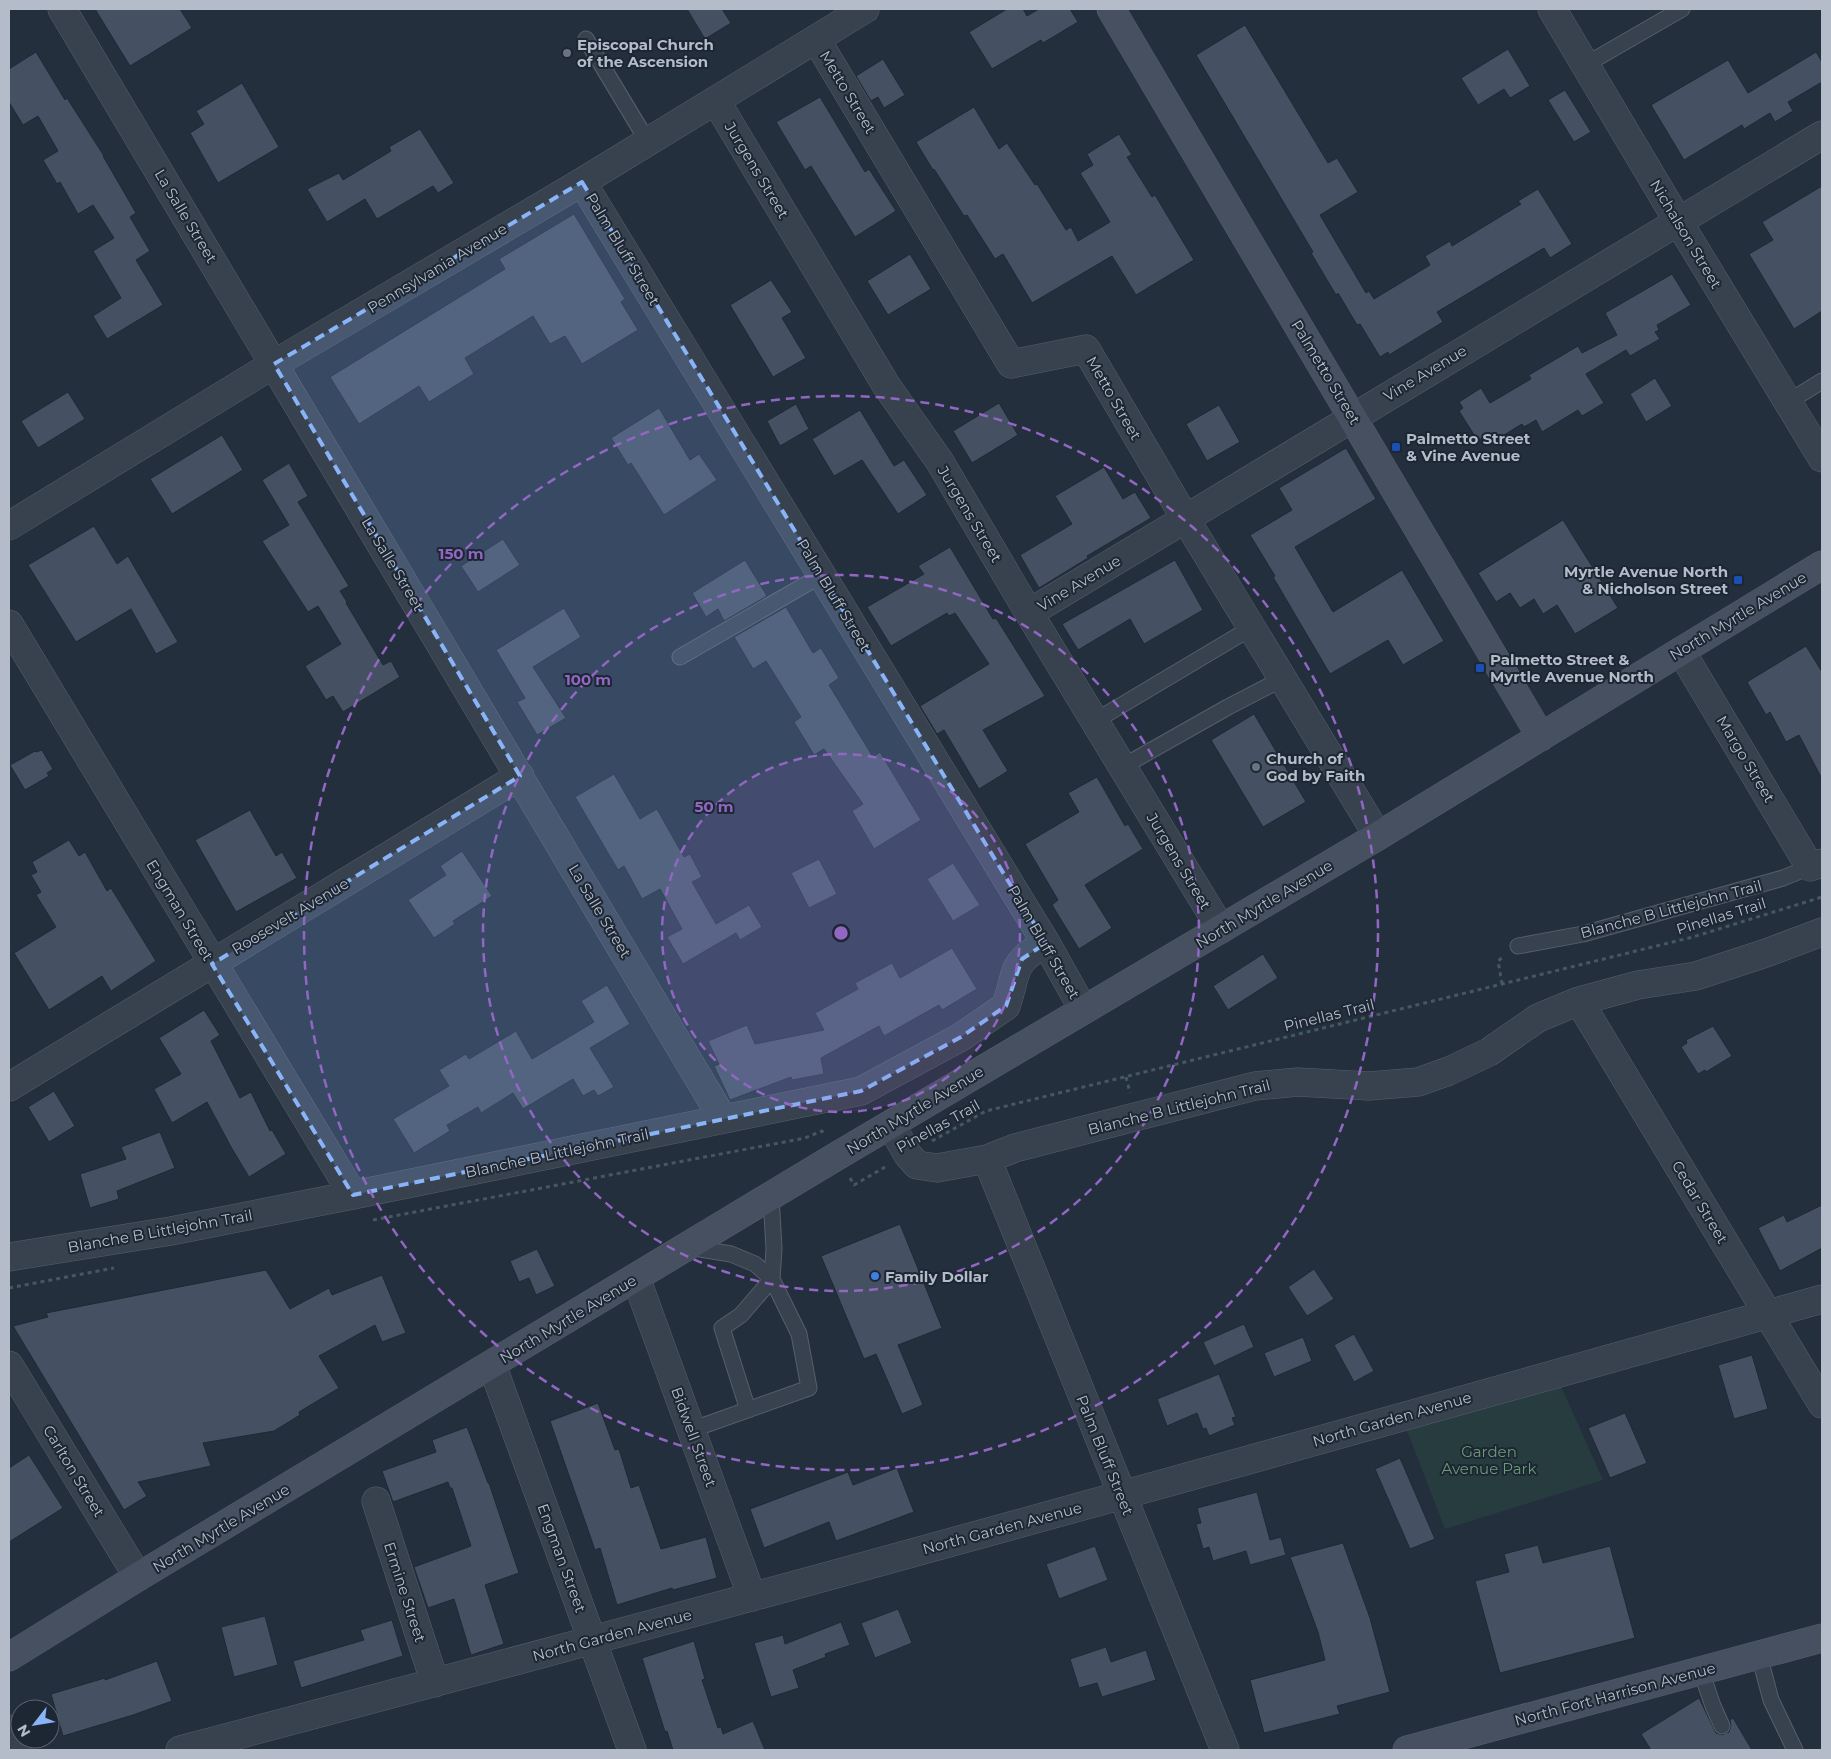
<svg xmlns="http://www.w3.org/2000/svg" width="1831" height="1759" font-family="Montserrat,sans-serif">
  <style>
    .green { fill: #263c3f }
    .building { fill: #455162; stroke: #1f2835 }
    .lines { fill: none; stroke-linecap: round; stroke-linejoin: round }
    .lane-casing { stroke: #565f6c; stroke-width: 17 }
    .street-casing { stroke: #565f6c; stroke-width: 29 }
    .secondary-casing { stroke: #565f6c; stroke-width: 29 }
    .path { stroke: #44595c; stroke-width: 3; stroke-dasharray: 4 4; stroke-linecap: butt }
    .lane { stroke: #38414e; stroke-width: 15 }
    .street { stroke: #38414e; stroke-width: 28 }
    .secondary { stroke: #465061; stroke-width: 28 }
    .marked { fill: #8ab4f8; fill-opacity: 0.2; stroke: #8ab4f8; stroke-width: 4; stroke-dasharray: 10 6; stroke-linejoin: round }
    .ring { fill: none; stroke: #9266c3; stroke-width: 2.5; stroke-dasharray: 9 6 }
    .worship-dot { fill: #6b7280; stroke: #1d2633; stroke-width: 2 }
    .transit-dot { fill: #1a4fb4; stroke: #1d2633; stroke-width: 2 }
    .shop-dot { fill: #3f7fe0; stroke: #1d2633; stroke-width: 2 }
    .labels { text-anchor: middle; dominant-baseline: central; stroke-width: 4; stroke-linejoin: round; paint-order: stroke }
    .poi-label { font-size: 15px; font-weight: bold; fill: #b4bcc9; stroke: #1d2633; text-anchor: start }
    .street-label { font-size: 15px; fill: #b4bcc9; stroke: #1d2633 }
    .park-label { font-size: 15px; fill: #6b9a76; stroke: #1d2633 }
    .centre { fill: #9266c3; stroke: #1d2633; stroke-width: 2.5 }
    .ring-label { font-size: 15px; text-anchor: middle; font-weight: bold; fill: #9266c3; stroke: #1d2633; stroke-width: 4; stroke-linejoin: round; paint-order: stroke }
  </style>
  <rect width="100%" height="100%" fill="#242f3e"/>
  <!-- green -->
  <path class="green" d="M 1560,1384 L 1603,1480 L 1445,1529 L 1406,1428 Z"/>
  <!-- building -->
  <path class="building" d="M 95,9 L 180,9 L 192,28 L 130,66 Z
    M 687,9 L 722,9 L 731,23 L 705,39 Z
    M 1007,9 L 1023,9 L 1027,16 L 1039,9 L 1070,9 L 1078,22 L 1043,43 L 1041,40 L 992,69 L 969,32 Z
    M 1245,25 L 1328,163 L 1337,158 L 1358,192 L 1320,215 L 1366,293 L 1369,291 L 1374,299 L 1430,265 L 1425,256 L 1450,241 L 1452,246 L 1521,204 L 1518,201 L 1538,189 L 1572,244 L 1550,258 L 1544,248 L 1437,312 L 1443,322 L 1389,355 L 1388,352 L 1380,357 L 1360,324 L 1357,325 L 1338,293 L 1336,295 L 1311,253 L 1313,252 L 1196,55 Z
    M 1508,49 L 1530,86 L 1510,98 L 1504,89 L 1478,105 L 1461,78 Z
    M 36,52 L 65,100 L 67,98 L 104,156 L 103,156 L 136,213 L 130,217 L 150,251 L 136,260 L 163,305 L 107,339 L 93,316 L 121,298 L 93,251 L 114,238 L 93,205 L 78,214 L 60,182 L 57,184 L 43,160 L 58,151 L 38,116 L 23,125 L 9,102 L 9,69 Z
    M 1816,52 L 1822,62 L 1822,82 L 1788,102 L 1793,111 L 1775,122 L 1770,113 L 1744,129 L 1742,125 L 1684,160 L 1651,105 L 1728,60 L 1748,93 Z
    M 883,59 L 905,95 L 884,108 L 878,97 L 871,101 L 856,76 Z
    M 242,83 L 279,147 L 218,183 L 190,133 L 204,124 L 196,111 Z
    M 1565,90 L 1591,132 L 1574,142 L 1548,100 Z
    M 820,97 L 865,172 L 869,169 L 896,211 L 855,237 L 811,166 L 805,170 L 776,122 Z
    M 974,107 L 999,149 L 1007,143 L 1035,185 L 1037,184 L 1066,230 L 1071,227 L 1078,241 L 1110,222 L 1080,173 L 1093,165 L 1087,154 L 1119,134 L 1132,155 L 1127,157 L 1152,197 L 1155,195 L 1194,260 L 1136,295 L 1112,256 L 1032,303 L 1003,254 L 995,259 L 967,215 L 964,216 L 934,169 L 933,170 L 916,142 Z
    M 420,129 L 454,183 L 438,193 L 433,186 L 377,219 L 365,199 L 327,222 L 307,189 L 339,173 L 343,180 L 391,151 L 389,147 Z
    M 1822,186 L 1822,311 L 1794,329 L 1749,254 L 1773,240 L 1762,222 Z
    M 574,214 L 625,299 L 621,302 L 638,330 L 582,364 L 565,336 L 550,344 L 533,316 L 465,358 L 474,374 L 429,402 L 419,386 L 359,424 L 330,377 L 505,269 L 499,259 Z
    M 910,254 L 931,289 L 888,315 L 867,281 Z
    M 1672,274 L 1691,305 L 1657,325 L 1659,330 L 1655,332 L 1660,339 L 1630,356 L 1626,350 L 1586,374 L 1604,403 L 1582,416 L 1578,410 L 1542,432 L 1536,420 L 1524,427 L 1522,424 L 1486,446 L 1482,438 L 1478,441 L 1459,411 L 1463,408 L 1459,402 L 1481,388 L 1490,403 L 1531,379 L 1529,375 L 1578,346 L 1582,353 L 1617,335 L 1605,313 Z
    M 771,280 L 792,312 L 782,318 L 806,358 L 773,377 L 730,305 Z
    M 1655,378 L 1672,406 L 1646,422 L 1630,394 Z
    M 68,392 L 85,419 L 38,448 L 21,421 Z
    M 999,403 L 1018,435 L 972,463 L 953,431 Z
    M 796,404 L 809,429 L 780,446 L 767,421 Z
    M 1219,405 L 1240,442 L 1207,461 L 1186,424 Z
    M 659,408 L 690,460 L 699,454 L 717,480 L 664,515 L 631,463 L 628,465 L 611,438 Z
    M 860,410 L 894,466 L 904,460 L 927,495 L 898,514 L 862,460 L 834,476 L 812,439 Z
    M 222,435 L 243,470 L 172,514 L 150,479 Z
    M 1346,448 L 1376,499 L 1295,547 L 1333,612 L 1402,570 L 1444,641 L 1403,665 L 1388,640 L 1330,674 L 1273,577 L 1275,576 L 1250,535 L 1292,510 L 1279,488 Z
    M 289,463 L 308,496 L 298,502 L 349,586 L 340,591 L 347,602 L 346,603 L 383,665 L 391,661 L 400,677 L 343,712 L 333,696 L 326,700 L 305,666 L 341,644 L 318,606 L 308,612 L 262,541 L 289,525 L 262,480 Z
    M 1104,467 L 1123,499 L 1135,492 L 1151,518 L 1087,556 L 1088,558 L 1039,588 L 1020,555 L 1072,524 L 1055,496 Z
    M 1563,520 L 1618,608 L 1575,634 L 1557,605 L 1543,614 L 1534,599 L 1520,608 L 1510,593 L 1496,602 L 1478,573 Z
    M 94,526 L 117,564 L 128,556 L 178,642 L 156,654 L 131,609 L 76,642 L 28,565 Z
    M 503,539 L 520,565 L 478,592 L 461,566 Z
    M 950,547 L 993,619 L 996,618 L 1045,696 L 983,730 L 1008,771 L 979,789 L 944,730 L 937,734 L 920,706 L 989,664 L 955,613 L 949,616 L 947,613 L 891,646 L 867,607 L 924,574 L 918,566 Z
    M 745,560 L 767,596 L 724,621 L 718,609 L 706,617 L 692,593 Z
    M 1175,560 L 1203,610 L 1144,644 L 1130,619 L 1078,650 L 1062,624 Z
    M 786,607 L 813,653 L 821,648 L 839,678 L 829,685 L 873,757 L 880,752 L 921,820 L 874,849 L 852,811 L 863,804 L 824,749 L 814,755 L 794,722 L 801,717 L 766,661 L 753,669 L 734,637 Z
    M 564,608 L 581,637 L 533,667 L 566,718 L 537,735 L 517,702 L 525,698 L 496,650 Z
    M 1806,646 L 1822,672 L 1822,779 L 1799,735 L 1786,742 L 1770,712 L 1766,715 L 1747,682 Z
    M 1254,714 L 1306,802 L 1263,827 L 1211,740 Z
    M 42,750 L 53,769 L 47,773 L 49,776 L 25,790 L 10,765 L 35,751 L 36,752 Z
    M 614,774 L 640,819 L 657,809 L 684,857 L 690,854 L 702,877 L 692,882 L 716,924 L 749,905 L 762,927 L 740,940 L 736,933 L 683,964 L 667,937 L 682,929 L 660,889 L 642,899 L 624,866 L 618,870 L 575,797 Z
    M 1097,777 L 1125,826 L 1128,824 L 1143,849 L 1085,885 L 1112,928 L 1079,949 L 1052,905 L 1058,900 L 1025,844 L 1079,812 L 1068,793 Z
    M 250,810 L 276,856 L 282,852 L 297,878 L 236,912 L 195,840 Z
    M 69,840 L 79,856 L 85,852 L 107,891 L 111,888 L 156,961 L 111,991 L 102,976 L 49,1010 L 14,953 L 56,927 L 36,895 L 41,892 L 31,875 L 37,872 L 32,862 Z
    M 462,851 L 492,896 L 453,921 L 455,924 L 434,938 L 408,900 L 446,875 L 440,866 Z
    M 819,859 L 837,894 L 809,908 L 791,873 Z
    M 953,863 L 980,905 L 953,921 L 927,879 Z
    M 952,948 L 977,989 L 942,1010 L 939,1005 L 884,1036 L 879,1026 L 821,1058 L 824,1074 L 792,1080 L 791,1077 L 730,1100 L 714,1066 L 719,1064 L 708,1041 L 747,1025 L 755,1044 L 824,1030 L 815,1013 L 858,989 L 855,983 L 892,963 L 900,978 Z
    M 1263,954 L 1278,978 L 1228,1010 L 1213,986 Z
    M 607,985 L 630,1024 L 590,1048 L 614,1087 L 598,1096 L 594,1090 L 583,1096 L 573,1079 L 523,1109 L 513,1093 L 481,1113 L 478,1107 L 447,1125 L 450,1131 L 414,1153 L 393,1119 L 449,1086 L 439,1070 L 466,1054 L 469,1059 L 516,1031 L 532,1059 L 594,1022 L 581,1001 Z
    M 204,1010 L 220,1035 L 211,1041 L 240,1098 L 251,1092 L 270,1131 L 272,1130 L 286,1154 L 249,1177 L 231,1147 L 207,1102 L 172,1123 L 154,1089 L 181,1074 L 159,1038 Z
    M 1713,1026 L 1732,1056 L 1706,1072 L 1705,1070 L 1698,1074 L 1681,1047 L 1687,1043 L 1686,1040 Z
    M 54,1091 L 75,1126 L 49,1142 L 28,1107 Z
    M 160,1132 L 175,1168 L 117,1191 L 119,1199 L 90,1208 L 80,1174 L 126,1159 L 121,1147 Z
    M 1822,1205 L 1822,1248 L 1780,1271 L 1758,1228 L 1784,1215 L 1787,1222 Z
    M 900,1224 L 942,1328 L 898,1345 L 923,1405 L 902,1414 L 876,1354 L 864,1359 L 821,1256 Z
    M 537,1249 L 555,1286 L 536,1295 L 529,1278 L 519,1282 L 510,1261 Z
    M 1314,1269 L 1334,1299 L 1307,1316 L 1288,1287 Z
    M 266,1270 L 290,1309 L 329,1288 L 332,1295 L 382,1275 L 406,1333 L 382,1342 L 375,1325 L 319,1356 L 339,1388 L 299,1412 L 300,1415 L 274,1431 L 203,1443 L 211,1466 L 138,1482 L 147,1496 L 124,1510 L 13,1326 L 48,1317 L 46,1313 Z
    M 1244,1324 L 1254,1347 L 1214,1366 L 1203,1342 Z
    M 1354,1334 L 1374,1371 L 1354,1382 L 1334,1345 Z
    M 1303,1337 L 1312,1361 L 1274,1377 L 1264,1353 Z
    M 1752,1355 L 1768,1409 L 1734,1419 L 1718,1365 Z
    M 1219,1374 L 1236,1417 L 1232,1418 L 1235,1425 L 1209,1436 L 1206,1428 L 1203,1429 L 1197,1413 L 1167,1426 L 1157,1399 Z
    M 598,1403 L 615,1450 L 619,1449 L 631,1488 L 639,1485 L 661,1549 L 706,1537 L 717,1578 L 673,1590 L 672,1588 L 617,1605 L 600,1548 L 595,1550 L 550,1421 Z
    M 1625,1413 L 1647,1463 L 1610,1478 L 1588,1428 Z
    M 467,1427 L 488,1483 L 489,1483 L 519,1573 L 485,1585 L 504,1644 L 471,1655 L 454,1599 L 428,1608 L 414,1567 L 471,1546 L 452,1488 L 450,1488 L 448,1482 L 393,1502 L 382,1471 L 436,1452 L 432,1440 Z
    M 29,1455 L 63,1508 L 9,1542 L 9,1468 Z
    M 1400,1458 L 1435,1539 L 1410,1549 L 1375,1469 Z
    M 897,1468 L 914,1512 L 836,1541 L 829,1522 L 764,1548 L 750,1509 L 848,1472 L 853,1485 Z
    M 1257,1492 L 1270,1540 L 1281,1537 L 1286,1555 L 1250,1565 L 1246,1551 L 1213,1561 L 1209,1547 L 1203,1549 L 1196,1524 L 1201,1523 L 1197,1508 Z
    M 1343,1543 L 1370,1618 L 1390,1692 L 1337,1706 L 1340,1714 L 1264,1733 L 1250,1680 L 1325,1660 L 1318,1632 L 1290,1557 Z
    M 1538,1545 L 1543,1563 L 1610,1546 L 1635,1638 L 1500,1673 L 1475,1581 L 1509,1572 L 1504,1554 Z
    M 1095,1546 L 1108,1580 L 1059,1599 L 1046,1564 Z
    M 898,1609 L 912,1643 L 875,1658 L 861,1623 Z
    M 265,1616 L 278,1665 L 234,1677 L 221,1627 Z
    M 392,1620 L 403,1656 L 301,1688 L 293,1661 L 364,1640 L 360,1630 Z
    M 841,1622 L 850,1645 L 825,1654 L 826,1657 L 793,1670 L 799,1688 L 771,1697 L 754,1643 L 783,1635 L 785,1644 Z
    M 694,1641 L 705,1679 L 702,1680 L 718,1728 L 721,1727 L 723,1734 L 753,1721 L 765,1750 L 673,1750 L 667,1731 L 665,1732 L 642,1658 Z
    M 1106,1647 L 1111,1662 L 1146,1650 L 1156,1680 L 1102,1697 L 1097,1683 L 1079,1688 L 1070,1659 Z
    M 157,1661 L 172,1701 L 133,1715 L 63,1736 L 51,1694 L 105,1678 L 105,1680 Z
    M 1699,1698 L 1716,1733 L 1722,1735 L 1729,1732 L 1731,1726 L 1730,1720 L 1733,1718 L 1752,1750 L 1651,1750 L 1641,1734 Z"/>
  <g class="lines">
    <!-- lane casing -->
    <g class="lane-casing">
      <path id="lane" d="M 586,39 L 648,142
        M 1585,65 L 1682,9
        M 1788,402 L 1822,381
        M 680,657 L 822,575
        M 1095,721 L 1251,628
        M 1122,767 L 1228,707 L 1282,679
        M 1518,946 L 1583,934 L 1783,878 L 1810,867
        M 771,1196 L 774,1249 L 772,1279
        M 688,1247 L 731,1254 L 755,1264 L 772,1279
        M 691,1430 L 809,1388 L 799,1334 L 772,1279 L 741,1315 L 722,1328 L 748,1410
        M 1759,1655 L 1771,1700 L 1795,1750
        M 1701,1671 L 1713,1706 L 1722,1726"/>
    </g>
    <!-- street casing -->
    <g class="street-casing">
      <path id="street" d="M 62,9 L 723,1119
        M 1552,9 L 1678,221 L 1822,458
        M 816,39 L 1011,364 L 1086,349 L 1185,518 L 1378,836
        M 716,101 L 886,385 L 940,462 L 1029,613 L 1221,929
        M 582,182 L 1046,943 L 1083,1009
        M 9,526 L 274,364 L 582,182 L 865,9
        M 1029,613 L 1822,135
        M 9,624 L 353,1195
        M 1681,651 L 1810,867 L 1822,863
        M 1579,1001 L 1822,1404
        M 9,1087 L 520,776
        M 891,1125 L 908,1155 L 917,1165 L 937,1168 L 987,1159 L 1015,1148 L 1255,1086 L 1298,1082 L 1369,1086 L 1418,1082 L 1449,1071 L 1489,1052 L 1538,1018 L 1579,1001 L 1638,985 L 1696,976 L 1769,952 L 1822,932
        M 987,1159 L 1225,1750
        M 9,1257 L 171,1231 L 353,1195 L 861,1091 L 961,1037 L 1006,1006 C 1018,971 1010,963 1046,943
        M 636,1278 L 752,1597
        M 9,1365 L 138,1577
        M 492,1365 L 632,1750
        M 376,1501 L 435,1683
        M 9,1729 L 18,1750
        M 180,1750 C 729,1606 1276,1453 1822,1299"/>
    </g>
    <!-- secondary casing -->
    <g class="secondary-casing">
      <path id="secondary" d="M 1111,9 L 1541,737
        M 9,1657 L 138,1577 L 837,1156 L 1378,836 L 1822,565
        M 1407,1750 L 1822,1638"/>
    </g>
    <!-- path -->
    <path class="path" d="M 1502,984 L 1498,961 L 1504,956
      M 1126,1077 L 1130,1093
      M 932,1141 L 986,1111 L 1693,937 L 1822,897
      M 850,1178 L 854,1185 L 887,1166
      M 373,1220 L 805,1138 L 822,1131 L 824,1134
      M 9,1288 L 114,1268"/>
    <!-- lane -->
    <use href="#lane" class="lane"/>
    <!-- street -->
    <use href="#street" class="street"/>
    <!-- secondary -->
    <use href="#secondary" class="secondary"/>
  </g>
  <!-- marked area -->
  <path class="marked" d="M 582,182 L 1046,943 L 1022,959 L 1006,1006 L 961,1037 L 861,1091 L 353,1195 L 212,964 L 520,776 L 274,364 Z"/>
  <!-- distance rings -->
  <circle cx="841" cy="933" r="179" fill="#9266c3" fill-opacity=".12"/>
  <g class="ring">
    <circle cx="841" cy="933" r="179"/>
    <circle cx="841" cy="933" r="358"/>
    <circle cx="841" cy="933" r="537"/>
  </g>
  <!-- markers -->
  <g class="worship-dot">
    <circle cx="567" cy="53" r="5"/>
    <circle cx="1256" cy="767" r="5"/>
  </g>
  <g class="transit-dot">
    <rect x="1391" y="442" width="10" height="10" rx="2.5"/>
    <rect x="1733" y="575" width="10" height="10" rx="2.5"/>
    <rect x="1475" y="663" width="10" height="10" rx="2.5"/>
  </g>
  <circle class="shop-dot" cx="875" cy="1276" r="5"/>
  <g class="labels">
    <!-- poi labels -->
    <g class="poi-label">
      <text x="577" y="44">Episcopal Church<tspan x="577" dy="17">of the Ascension</tspan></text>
      <text x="1406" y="438">Palmetto Street<tspan x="1406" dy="17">&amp; Vine Avenue</tspan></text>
      <text x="1728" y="571" text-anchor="end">Myrtle Avenue North<tspan x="1728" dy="17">&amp; Nicholson Street</tspan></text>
      <text x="1490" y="659">Palmetto Street &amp;<tspan x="1490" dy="17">Myrtle Avenue North</tspan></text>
      <text x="1266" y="758">Church of<tspan x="1266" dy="17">God by Faith</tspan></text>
      <text x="885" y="1276">Family Dollar</text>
    </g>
    <!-- street labels -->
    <g class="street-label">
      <text transform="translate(848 92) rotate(59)">Metto Street</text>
      <text transform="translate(757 170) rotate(59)">Jurgens Street</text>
      <text transform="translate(186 216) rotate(59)">La Salle Street</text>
      <text transform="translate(1686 234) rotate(59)">Nichalson Street</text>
      <text transform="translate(623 249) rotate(59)">Palm Bluff Street</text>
      <text transform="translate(437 268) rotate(-31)">Pennsylvania Avenue</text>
      <text transform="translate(1326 372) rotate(59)">Palmetto Street</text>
      <text transform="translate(1425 373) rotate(-31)">Vine Avenue</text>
      <text transform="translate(1114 398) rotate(60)">Metto Street</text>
      <text transform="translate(970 514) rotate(59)">Jurgens Street</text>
      <text transform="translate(393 564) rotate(59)">La Salle Street</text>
      <text transform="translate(1079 583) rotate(-31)">Vine Avenue</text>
      <text transform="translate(834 595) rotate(59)">Palm Bluff Street</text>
      <text transform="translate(1738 616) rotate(-31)">North Myrtle Avenue</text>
      <text transform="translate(1746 759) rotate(59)">Margo Street</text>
      <text transform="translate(1179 861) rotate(59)">Jurgens Street</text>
      <text transform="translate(1264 904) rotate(-31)">North Myrtle Avenue</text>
      <text transform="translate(1671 909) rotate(-15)">Blanche B Littlejohn Trail</text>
      <text transform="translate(180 910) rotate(59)">Engman Street</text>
      <text transform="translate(600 911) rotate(59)">La Salle Street</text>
      <text transform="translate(290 916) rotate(-31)">Roosevelt Avenue</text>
      <text transform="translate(1721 916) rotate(-17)">Pinellas Trail</text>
      <text transform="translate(1044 942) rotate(60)">Palm Bluff Street</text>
      <text transform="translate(1329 1015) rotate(-14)">Pinellas Trail</text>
      <text transform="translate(1179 1107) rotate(-14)">Blanche B Littlejohn Trail</text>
      <text transform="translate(915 1110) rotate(-31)">North Myrtle Avenue</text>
      <text transform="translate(938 1126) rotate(-29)">Pinellas Trail</text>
      <text transform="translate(557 1153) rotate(-12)">Blanche B Littlejohn Trail</text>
      <text transform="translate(1700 1202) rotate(59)">Cedar Street</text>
      <text transform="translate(160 1231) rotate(-10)">Blanche B Littlejohn Trail</text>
      <text transform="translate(568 1319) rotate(-31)">North Myrtle Avenue</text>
      <text transform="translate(1392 1419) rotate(-16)">North Garden Avenue</text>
      <text transform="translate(694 1437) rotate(70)">Bidwell Street</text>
      <text transform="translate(1105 1455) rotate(68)">Palm Bluff Street</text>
      <text transform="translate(74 1471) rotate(59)">Carlton Street</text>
      <text transform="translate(221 1528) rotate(-31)">North Myrtle Avenue</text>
      <text transform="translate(1002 1528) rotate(-15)">North Garden Avenue</text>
      <text transform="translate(562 1558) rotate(70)">Engman Street</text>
      <text transform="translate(405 1592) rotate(72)">Ermine Street</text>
      <text transform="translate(612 1635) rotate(-15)">North Garden Avenue</text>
      <text transform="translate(1615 1694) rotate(-15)">North Fort Harrison Avenue</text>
    </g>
    <!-- park labels -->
    <g class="park-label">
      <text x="1489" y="1451">Garden<tspan x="1489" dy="17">Avenue Park</tspan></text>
    </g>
  </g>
  <circle cx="841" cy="933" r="8" class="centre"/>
  <g class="ring-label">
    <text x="461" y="559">150 m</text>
    <text x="588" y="685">100 m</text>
    <text x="714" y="812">50 m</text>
  </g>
  <!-- border -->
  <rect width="1831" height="1759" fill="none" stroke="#b4bcc9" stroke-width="20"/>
  <!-- north arrow -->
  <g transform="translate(35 1724) rotate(239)"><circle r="24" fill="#1d2633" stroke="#59626f"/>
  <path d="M0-4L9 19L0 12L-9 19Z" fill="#8ab4f8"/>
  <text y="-8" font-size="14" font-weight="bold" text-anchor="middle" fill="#b4bcc9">N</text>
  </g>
</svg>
